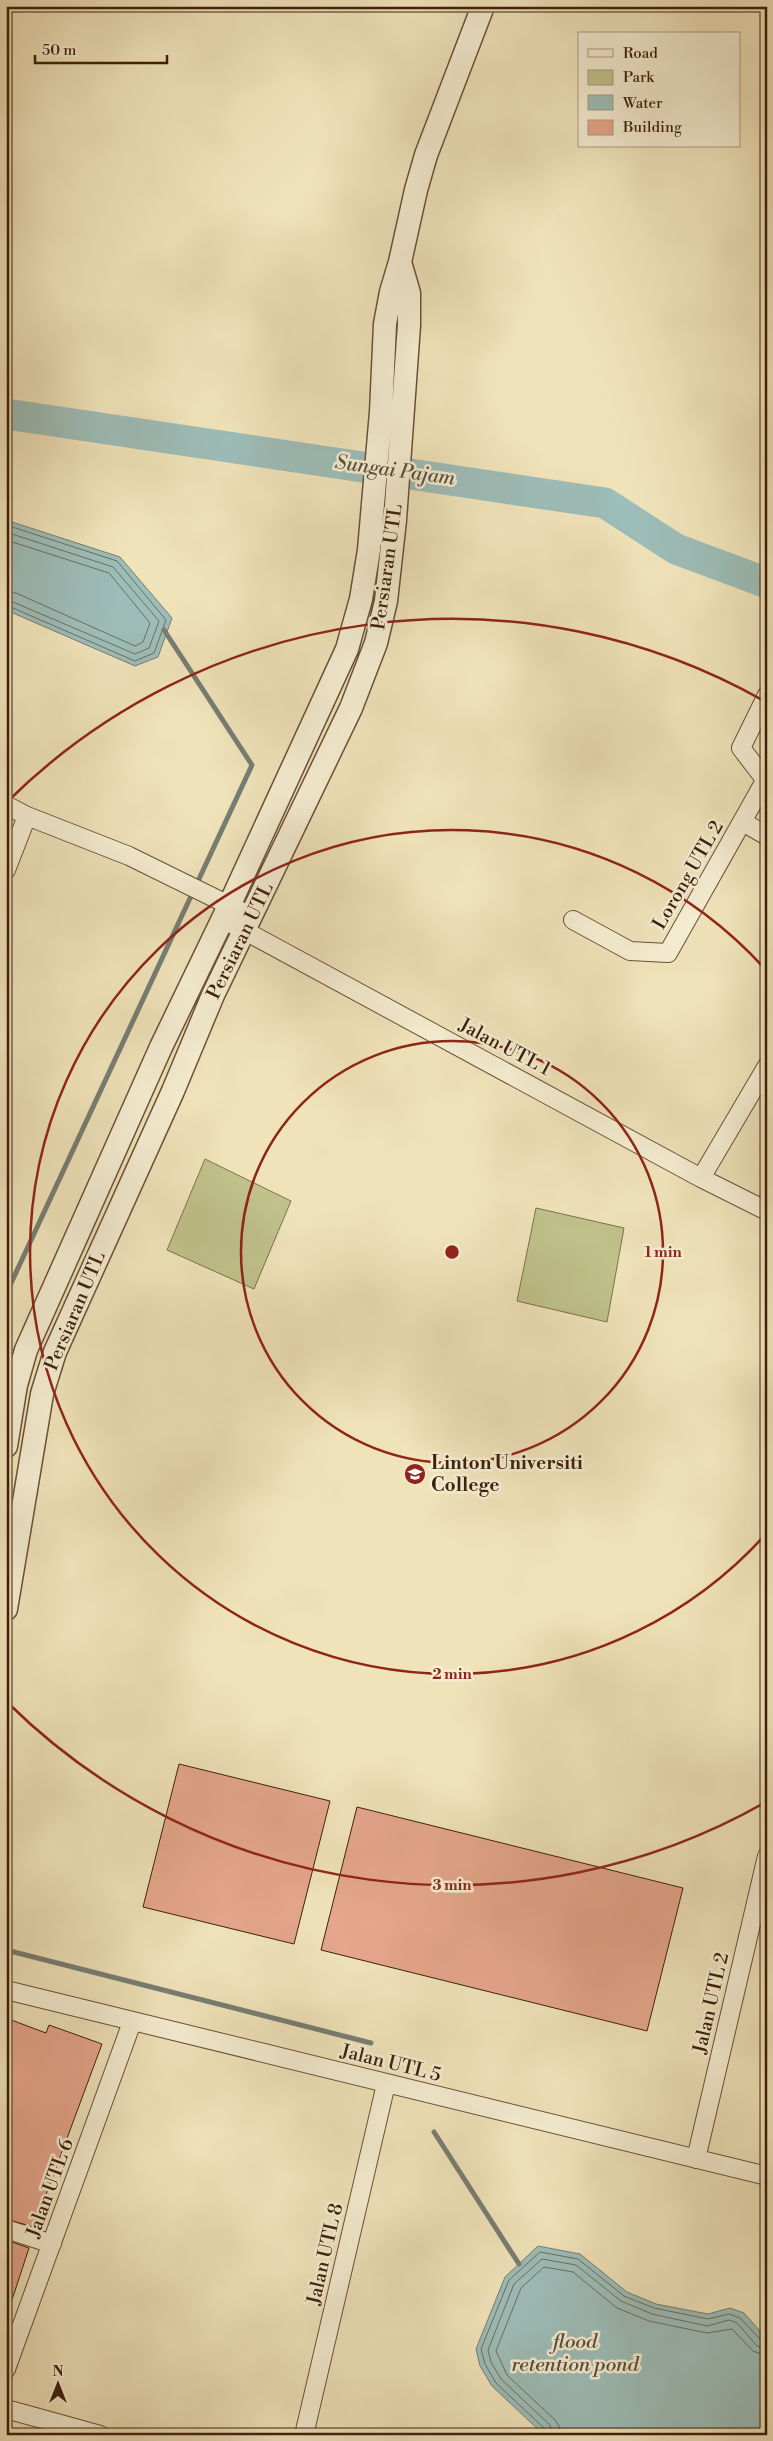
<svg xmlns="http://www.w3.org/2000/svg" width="773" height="2441" font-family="'Libre Bodoni',serif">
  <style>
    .park { fill: #c0c28b; stroke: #7e704b }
    .water { fill: #9dbdb8; stroke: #777e73 }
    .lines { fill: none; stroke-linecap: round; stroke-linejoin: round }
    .shore { stroke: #6d6e62; stroke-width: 1 }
    .stream { stroke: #777e73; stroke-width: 5 }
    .river { stroke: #9dbdb8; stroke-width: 31 }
    .building { fill: #e5a68b; stroke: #3d1f0b }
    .minor-casing { stroke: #6a5037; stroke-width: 20 }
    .tertiary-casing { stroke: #6a5037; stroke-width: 25 }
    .minor { stroke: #f5edd2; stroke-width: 18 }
    .tertiary { stroke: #f5edd2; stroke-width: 22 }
    .ring { fill: none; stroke: #8f2418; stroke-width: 2.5 }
    .labels { text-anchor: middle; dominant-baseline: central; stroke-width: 5; stroke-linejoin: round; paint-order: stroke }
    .street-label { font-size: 19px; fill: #3d1f0b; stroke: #f5edd2 }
    .poi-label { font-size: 19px; font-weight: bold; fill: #3d1f0b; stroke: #f5edd2; text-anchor: start }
    .water-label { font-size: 20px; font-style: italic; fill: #5a4e3f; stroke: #f5edd2 }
    .centre { fill: #8f2418; stroke: #f5edd2; stroke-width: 2.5 }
    .ring-label { font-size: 15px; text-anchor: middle; font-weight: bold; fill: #8f2418; stroke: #f5edd2; stroke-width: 5; stroke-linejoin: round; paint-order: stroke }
  </style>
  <rect width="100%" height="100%" fill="#f0e3ba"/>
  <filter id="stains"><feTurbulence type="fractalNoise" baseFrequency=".004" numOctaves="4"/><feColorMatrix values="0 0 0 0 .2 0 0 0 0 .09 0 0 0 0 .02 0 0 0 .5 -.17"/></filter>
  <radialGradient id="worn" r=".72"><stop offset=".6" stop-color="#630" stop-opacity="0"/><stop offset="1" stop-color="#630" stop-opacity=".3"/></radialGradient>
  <!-- park -->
  <path class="park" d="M 205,1159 L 291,1201 L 254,1289 L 167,1250 Z
    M 536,1208 L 624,1228 L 607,1322 L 517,1301 Z"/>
  <!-- water -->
  <path class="water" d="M 6,520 L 120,557 L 172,618 L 158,657 L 135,666 L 6,610 Z
    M 538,2246 L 580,2254 L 627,2292 L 656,2304 L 708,2314 L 730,2308 L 744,2313 L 767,2339 L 767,2435 L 544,2435 L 492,2386 L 480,2366 L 476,2349 L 505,2277 Z"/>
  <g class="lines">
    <!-- shore -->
    <path class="shore" d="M 6,525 L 117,561 L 166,620 L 154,653 L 135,661 L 6,605
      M 6,532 L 113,567 L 159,621 L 149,648 L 135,654 L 6,599
      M 6,540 L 109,573 L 150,623 L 143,642 L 135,646 L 16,593 L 6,592
      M 547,2435 L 545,2429 L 496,2383 L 485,2364 L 481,2349 L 509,2280 L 540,2252 L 578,2259 L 624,2296 L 654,2308 L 708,2319 L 729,2314 L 740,2318 L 761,2340 L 767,2342
      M 553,2435 L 550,2425 L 501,2379 L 491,2362 L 488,2350 L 514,2284 L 542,2259 L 576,2265 L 621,2301 L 652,2314 L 707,2326 L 729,2320 L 737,2323 L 757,2346 L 767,2349
      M 561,2435 L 559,2426 L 555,2420 L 507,2375 L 496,2351 L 521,2288 L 544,2267 L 573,2272 L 617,2308 L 649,2321 L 707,2333 L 732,2329 L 753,2351 L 767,2356"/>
    <!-- stream -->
    <path class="stream" d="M 6,1294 L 252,765 L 164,630
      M 6,1950 L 371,2043
      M 434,2132 L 519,2264"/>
    <!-- river -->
    <path class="river" d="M 6,414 L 605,503 L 676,549 L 767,583"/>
  </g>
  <!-- building -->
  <path class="building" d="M 179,1764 L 330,1801 L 294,1944 L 143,1907 Z
    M 357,1807 L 683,1888 L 647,2031 L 321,1950 Z
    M 6,2018 L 46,2033 L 49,2025 L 102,2044 L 34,2227 L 6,2219 Z
    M 6,2240 L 29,2248 L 9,2309 L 6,2309 Z"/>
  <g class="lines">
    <!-- minor casing -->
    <g class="minor-casing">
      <path id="minor" d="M 767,695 L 741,748 L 767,782
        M 6,805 L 27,816 L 129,856 L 251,916
        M 743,822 L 767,836
        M 6,870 L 27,816
        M 223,919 L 701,1178 L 767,1211
        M 573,920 L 630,951 L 668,953 L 765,781
        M 701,1178 L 767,1066
        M 6,1990 L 767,2176
        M 696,2159 L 767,1856
        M 6,2229 L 52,2244
        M 6,2369 L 132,2022
        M 6,2409 L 100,2435
        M 304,2435 L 386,2084"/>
    </g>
    <!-- tertiary casing -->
    <g class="tertiary-casing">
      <path id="tertiary" d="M 6,1446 L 16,1385 L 26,1350 L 161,1047 L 229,906 L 347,649 L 361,599 L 369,550 L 381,412 L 385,324 L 391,292 L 400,262 L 416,190 L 426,155 L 483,6
        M 6,1609 L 42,1394 L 55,1352 L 173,1091 L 213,995 L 351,708 L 376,643 L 386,601 L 395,520 L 409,325 L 409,293 L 400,262"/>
    </g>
    <!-- minor -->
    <use href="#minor" class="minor"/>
    <!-- tertiary -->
    <use href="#tertiary" class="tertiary"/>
  </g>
  <!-- distance rings -->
  <g class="ring">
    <circle cx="452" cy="1252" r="211"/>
    <path d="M766 1534A422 422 0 1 1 766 970"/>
    <path d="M764 1803A633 633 0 0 1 8 1703M8 801A633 633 0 0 1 764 701"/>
  </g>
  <!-- icons -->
  <defs>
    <g id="university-disc" transform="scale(1.125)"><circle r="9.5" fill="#8f2418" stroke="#f5edd2"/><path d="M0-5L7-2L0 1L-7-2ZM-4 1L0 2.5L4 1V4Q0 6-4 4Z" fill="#fff"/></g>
  </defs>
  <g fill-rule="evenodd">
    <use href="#university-disc" x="415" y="1474"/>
  </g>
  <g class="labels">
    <!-- street labels -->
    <g class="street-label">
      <text transform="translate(387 567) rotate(-82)">Persiaran UTL</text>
      <text transform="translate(688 875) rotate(-60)">Lorong UTL 2</text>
      <text transform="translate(240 941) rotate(-64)">Persiaran UTL</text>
      <text transform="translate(505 1047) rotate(28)">Jalan UTL 1</text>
      <text transform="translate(75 1311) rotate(-67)">Persiaran UTL</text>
      <text transform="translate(711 2003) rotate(-77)">Jalan UTL 2</text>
      <text transform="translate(391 2063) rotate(14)">Jalan UTL 5</text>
      <text transform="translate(50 2188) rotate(-70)">Jalan UTL 6</text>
      <text transform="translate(325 2254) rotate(-77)">Jalan UTL 8</text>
    </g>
    <!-- poi labels -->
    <g class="poi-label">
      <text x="431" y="1463">Linton Universiti<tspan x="431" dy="22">College</tspan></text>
    </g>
    <!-- water labels -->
    <g class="water-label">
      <text transform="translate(395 471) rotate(8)">Sungai Pajam</text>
      <text x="575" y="2342">flood<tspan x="575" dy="23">retention pond</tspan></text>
    </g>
  </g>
  <circle cx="452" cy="1252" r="8" class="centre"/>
  <g class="ring-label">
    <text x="663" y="1257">1 min</text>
    <text x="452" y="1679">2 min</text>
    <text x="452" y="1890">3 min</text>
  </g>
  <!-- margin -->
  <rect width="773" height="2441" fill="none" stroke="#f0e3ba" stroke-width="25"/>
  <rect x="8" y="8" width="758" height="2426" fill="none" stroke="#3d1f0b" stroke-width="2.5"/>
  <rect x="12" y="12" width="748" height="2416" fill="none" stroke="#3d1f0b"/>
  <!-- legend -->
  <rect x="578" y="32" width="162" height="115" fill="#f5edd2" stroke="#ab9b82"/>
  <rect x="588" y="49" width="25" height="8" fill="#f5edd2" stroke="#ab9b82"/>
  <text x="623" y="58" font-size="15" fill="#3d1f0b">Road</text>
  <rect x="588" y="70" width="25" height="15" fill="#c0c28b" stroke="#ab9b82"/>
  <text x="623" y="82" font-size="15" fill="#3d1f0b">Park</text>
  <rect x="588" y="95" width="25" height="15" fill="#9dbdb8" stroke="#ab9b82"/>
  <text x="623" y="108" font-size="15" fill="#3d1f0b">Water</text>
  <rect x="588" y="120" width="25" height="15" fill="#e5a68b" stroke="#ab9b82"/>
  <text x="623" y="132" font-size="15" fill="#3d1f0b">Building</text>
  <!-- north arrow -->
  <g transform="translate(58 2384)" stroke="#f5edd2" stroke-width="4" paint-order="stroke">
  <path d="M0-4L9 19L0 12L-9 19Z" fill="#3d1f0b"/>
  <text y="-8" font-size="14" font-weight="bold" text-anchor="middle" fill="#3d1f0b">N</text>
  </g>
  <!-- scale -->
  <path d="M35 55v8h132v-8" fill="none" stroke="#3d1f0b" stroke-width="2.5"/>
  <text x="42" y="55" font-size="15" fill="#3d1f0b" stroke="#f5edd2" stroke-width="4" paint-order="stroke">50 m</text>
  <rect width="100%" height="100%" filter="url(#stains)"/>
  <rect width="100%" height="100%" fill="url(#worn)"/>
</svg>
